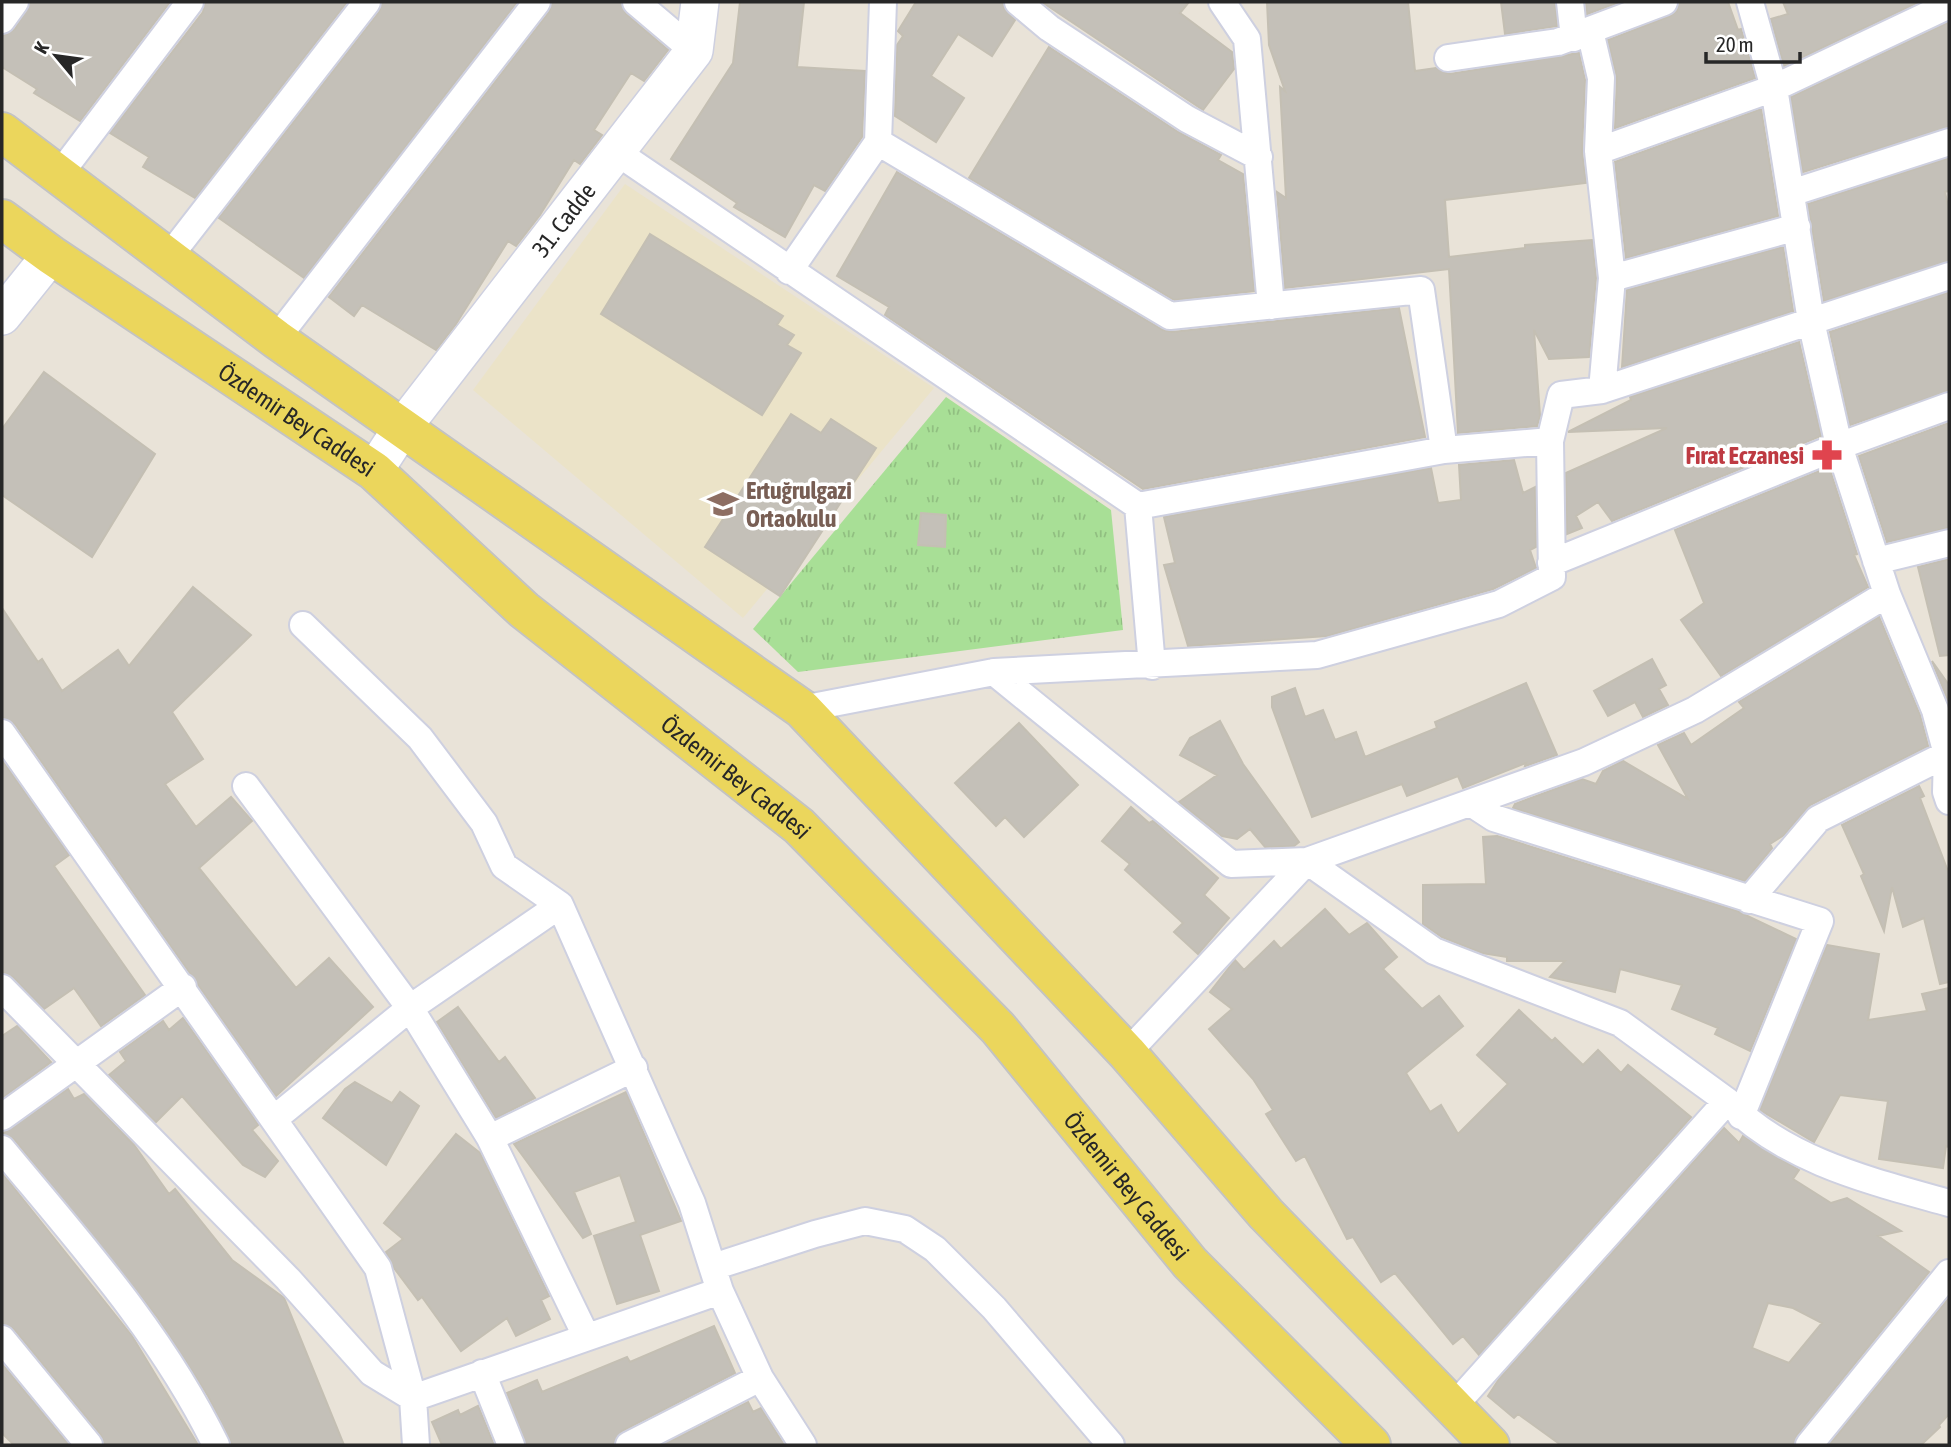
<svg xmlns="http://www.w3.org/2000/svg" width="1951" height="1447" font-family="'Asap Condensed',sans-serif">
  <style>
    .education { fill: #ebe3c8 }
    .park { fill: url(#park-tufts) }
    .building { fill: #c4c0b8; stroke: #c4bfb3; stroke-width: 2; fill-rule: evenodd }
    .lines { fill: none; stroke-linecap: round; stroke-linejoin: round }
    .street-casing { stroke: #ced0e0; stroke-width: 30 }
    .secondary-casing { stroke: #ced0e0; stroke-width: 40 }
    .primary-casing { stroke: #c3c3c3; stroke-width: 42 }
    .street { stroke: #fff; stroke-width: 26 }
    .secondary { stroke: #fff; stroke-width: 37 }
    .primary { stroke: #ebd65c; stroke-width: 38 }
    .labels { text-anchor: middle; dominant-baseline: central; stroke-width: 7; stroke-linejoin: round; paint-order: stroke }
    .street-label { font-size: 24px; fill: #272727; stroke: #fff }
    .health-label { font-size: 24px; font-weight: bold; fill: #be3a42; stroke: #fff; text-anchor: end }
    .education-label { font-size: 24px; font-weight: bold; fill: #785e54; stroke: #fff; text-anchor: start }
  </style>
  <defs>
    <pattern id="park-tufts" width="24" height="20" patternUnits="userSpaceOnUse" patternTransform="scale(1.75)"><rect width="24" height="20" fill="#a8df96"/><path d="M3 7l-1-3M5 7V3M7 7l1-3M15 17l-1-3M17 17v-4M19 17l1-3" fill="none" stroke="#91bf81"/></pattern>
  </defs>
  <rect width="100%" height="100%" fill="#e9e3d8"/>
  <!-- education -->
  <path class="education" d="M 625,184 L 934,388 L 743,618 L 473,390 Z"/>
  <!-- park -->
  <path class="park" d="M 946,397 L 1111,510 L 1123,630 L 798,672 L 753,629 Z"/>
  <!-- building -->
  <path class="building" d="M 30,2 L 170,2 L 80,121 L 34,93 L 37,89 L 2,67 L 2,36 L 15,29 Z
    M 205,2 L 347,2 L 195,198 L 143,167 L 149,157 L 110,133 L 203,12 Z
    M 382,2 L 517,2 L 304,278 L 219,218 L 379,12 Z
    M 552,2 L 621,2 L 626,14 L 668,50 L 644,81 L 631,73 L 594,130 L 602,135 L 580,164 L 574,160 L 540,215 L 516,246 L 508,241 L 456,324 L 436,350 L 362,305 L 354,316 L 329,297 L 549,12 Z
    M 740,2 L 804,2 L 797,67 L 865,71 L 862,137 L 825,191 L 814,185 L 785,237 L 734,207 L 737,203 L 671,159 L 733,63 Z
    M 916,2 L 1003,2 L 1004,8 L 1015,20 L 992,56 L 958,34 L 931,76 L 964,98 L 936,142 L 895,116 L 897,45 L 903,36 L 898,31 Z
    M 1042,2 L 1189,2 L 1180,13 L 1232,52 L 1234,69 L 1203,110 Z
    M 1267,2 L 1408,2 L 1415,71 L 1436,68 L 1450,74 L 1579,53 L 1585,80 L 1582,151 L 1586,183 L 1445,200 L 1449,257 L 1525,248 L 1525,245 L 1592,240 L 1596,278 L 1589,357 L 1549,359 L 1534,330 L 1540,416 L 1537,426 L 1458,433 L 1449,269 L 1285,288 L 1277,192 L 1286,198 L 1280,87 L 1285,91 L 1269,45 Z
    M 1501,2 L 1555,2 L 1557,26 L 1505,34 Z
    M 1586,2 L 1620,2 L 1587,14 Z
    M 1679,2 L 1728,2 L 1738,30 L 1741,29 L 1755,78 L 1615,128 L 1617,78 L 1608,40 L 1670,16 L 1677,11 Z
    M 1783,2 L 1919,2 L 1784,66 L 1771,19 L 1788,14 Z
    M 1949,22 L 1949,127 L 1803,172 L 1791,97 Z
    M 1049,47 L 1178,132 L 1221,155 L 1218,160 L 1243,174 L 1254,291 L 1174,300 L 969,178 Z
    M 1761,109 L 1778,216 L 1626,258 L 1615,162 Z
    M 1949,158 L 1949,191 L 1945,192 L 1949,211 L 1949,261 L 1824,301 L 1808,204 Z
    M 897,172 L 1163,330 L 1172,332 L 1399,308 L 1425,437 L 1143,489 L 885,315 L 889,307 L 837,276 Z
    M 650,234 L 783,316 L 777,325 L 794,335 L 787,345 L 801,353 L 762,415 L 601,314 Z
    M 1783,247 L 1793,311 L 1622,367 L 1627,290 Z
    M 1949,292 L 1949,391 L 1850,425 L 1830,332 Z
    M 1799,342 L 1821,436 L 1612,521 L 1598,502 L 1576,516 L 1582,528 L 1567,534 L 1566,473 L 1667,428 L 1568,432 L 1631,400 L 1630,397 Z
    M 44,372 L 155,454 L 92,557 L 2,495 L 2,429 Z
    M 791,414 L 821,433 L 831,419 L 876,448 L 780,596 L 705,547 Z
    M 1949,423 L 1949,528 L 1887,542 L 1859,456 Z
    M 1514,460 L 1523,493 L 1535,487 L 1536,547 L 1530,550 L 1536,568 L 1493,589 L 1327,636 L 1188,646 L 1164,565 L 1175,563 L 1164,517 L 1431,468 L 1438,503 L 1461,500 L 1459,465 Z
    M 1829,467 L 1857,554 L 1854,555 L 1868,587 L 1721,676 L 1681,620 L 1704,603 L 1675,530 Z
    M 921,513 L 946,515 L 945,547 L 918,545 Z
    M 1949,559 L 1949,655 L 1940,656 L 1918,567 Z
    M 193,587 L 251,635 L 172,712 L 203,759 L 165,784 L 196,827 L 231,797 L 252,821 L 199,868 L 296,988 L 329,958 L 373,1007 L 276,1096 L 15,724 L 2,717 L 2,608 L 38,662 L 42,659 L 62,691 L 118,650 L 129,666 Z
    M 1879,617 L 1920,715 L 1928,746 L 1810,805 L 1784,835 L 1770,844 L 1772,848 L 1745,881 L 1513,808 L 1515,804 L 1582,779 L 1596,784 L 1603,771 L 1623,761 L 1688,799 L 1658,745 L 1684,733 L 1691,745 L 1744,708 L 1739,702 Z
    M 1652,659 L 1666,685 L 1659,689 L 1668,705 L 1643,717 L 1635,702 L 1608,716 L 1594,691 Z
    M 1932,661 L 1949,685 L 1949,703 Z
    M 1526,683 L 1557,755 L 1525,766 L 1526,763 L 1463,788 L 1458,776 L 1407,796 L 1402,784 L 1312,817 L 1272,707 L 1272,697 L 1295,688 L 1305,717 L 1323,710 L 1335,740 L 1356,732 L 1365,757 L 1437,728 L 1435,722 Z
    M 1220,721 L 1243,764 L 1299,842 L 1294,846 L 1265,847 L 1250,829 L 1237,839 L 1222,836 L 1179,802 L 1217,775 L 1180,755 L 1190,738 Z
    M 1019,723 L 1078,785 L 1024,837 L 1005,817 L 996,826 L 955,783 Z
    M 2,760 L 69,855 L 54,866 L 145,995 L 101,1026 L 74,988 L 44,1009 L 13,977 L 2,972 Z
    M 1919,786 L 1924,796 L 1920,798 L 1949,874 L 1949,982 L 1940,984 L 1924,918 L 1903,927 L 1892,887 L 1884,931 L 1861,876 L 1864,874 L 1842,825 Z
    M 1131,807 L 1149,823 L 1153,821 L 1218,878 L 1204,895 L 1229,918 L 1198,954 L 1174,932 L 1183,923 L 1125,870 L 1130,864 L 1102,841 Z
    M 1497,836 L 1737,911 L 1796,939 L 1750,1051 L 1715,1034 L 1718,1028 L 1672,1009 L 1682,985 L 1620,969 L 1615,992 L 1550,977 L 1565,961 L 1507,961 L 1507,957 L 1482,953 L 1442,937 L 1423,924 L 1423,885 L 1486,884 L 1483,837 Z
    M 1325,909 L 1349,935 L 1367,923 L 1397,957 L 1383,969 L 1422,1009 L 1439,996 L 1463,1026 L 1406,1073 L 1430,1112 L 1441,1105 L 1458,1134 L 1508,1084 L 1477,1055 L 1519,1010 L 1552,1041 L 1555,1038 L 1583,1065 L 1598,1050 L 1621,1073 L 1628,1065 L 1691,1117 L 1479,1355 L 1463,1336 L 1453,1344 L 1395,1273 L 1381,1282 L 1353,1237 L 1347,1239 L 1305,1156 L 1296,1161 L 1266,1114 L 1273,1110 L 1253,1079 L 1209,1029 L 1232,1009 L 1210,992 L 1235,960 L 1244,970 L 1274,941 L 1281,949 Z
    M 1827,945 L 1879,954 L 1868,1020 L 1927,1011 L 1922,994 L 1949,988 L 1949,1147 L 1946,1146 L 1943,1168 L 1879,1159 L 1888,1101 L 1840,1095 L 1814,1142 L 1760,1110 Z
    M 458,1007 L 499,1062 L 505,1057 L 535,1098 L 496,1118 L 437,1022 Z
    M 183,1018 L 253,1117 L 258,1125 L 252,1130 L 278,1161 L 265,1177 L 243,1165 L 182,1096 L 156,1122 L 109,1075 L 126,1061 L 120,1052 L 163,1021 L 169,1030 Z
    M 17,1026 L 51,1062 L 2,1098 L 2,1036 Z
    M 355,1082 L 392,1103 L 400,1092 L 419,1106 L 386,1165 L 323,1118 L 345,1089 Z
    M 68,1089 L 74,1099 L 84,1094 L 134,1145 L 169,1194 L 175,1189 L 232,1260 L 284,1298 L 344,1445 L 232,1445 L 208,1396 L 158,1318 L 14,1139 L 2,1134 Z
    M 626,1092 L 681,1221 L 640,1235 L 659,1291 L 617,1304 L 594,1236 L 636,1222 L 620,1175 L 574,1192 L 591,1234 L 583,1238 L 514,1144 Z
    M 1724,1128 L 1739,1143 L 1743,1136 L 1799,1170 L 1793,1179 L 1831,1203 L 1847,1198 L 1901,1231 L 1878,1236 L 1929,1272 L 1797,1435 L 1794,1445 L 1561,1445 L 1518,1414 L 1514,1418 L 1488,1396 L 1499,1379 ZM 1768,1303 L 1793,1308 L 1822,1323 L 1789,1363 L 1752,1348 Z
    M 456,1134 L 480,1153 L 549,1296 L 541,1300 L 550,1319 L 516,1336 L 507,1318 L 461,1351 L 422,1297 L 418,1300 L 394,1268 L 386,1252 L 403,1239 L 384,1223 Z
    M 2,1173 L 132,1336 L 198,1445 L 104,1445 L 101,1435 L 14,1329 L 2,1324 Z
    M 1949,1298 L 1949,1414 L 1939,1425 L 1940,1427 L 1921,1445 L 1829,1445 Z
    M 714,1326 L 735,1373 L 622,1431 L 613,1445 L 526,1445 L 507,1393 L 537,1380 L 542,1392 L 627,1357 L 630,1362 Z
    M 2,1364 L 69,1445 L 14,1445 L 2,1433 Z
    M 748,1402 L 753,1412 L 761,1408 L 784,1445 L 663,1445 Z
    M 478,1406 L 494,1445 L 442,1445 L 432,1422 L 458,1410 L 460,1415 Z"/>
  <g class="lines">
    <!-- street casing -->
    <g class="street-casing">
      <path id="street" d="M 636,2 L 694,51
        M 1018,2 L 1049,28 L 1187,119 L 1259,157
        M 1222,2 L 1247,39 L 1271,306
        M 1570,2 L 1574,38
        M 1750,2 L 1774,88 L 1811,321 L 1839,446 L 1887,594 L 1935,710 L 1947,754 L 1946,792 L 1949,801
        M 2,20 L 15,2
        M 1448,58 L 1558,42 L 1664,2
        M 878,142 L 1170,316 L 1421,290 L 1444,450
        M 615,151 L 1138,506 L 1444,450 L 1550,441
        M 1598,151 L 1774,88 L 1949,5
        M 59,175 L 190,2
        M 1791,193 L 1949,142
        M 168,258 L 367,2
        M 789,271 L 878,142 L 883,2
        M 1612,278 L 1797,227
        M 276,339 L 537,2
        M 1602,390 L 1949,276
        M 1138,506 L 1152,666
        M 1876,561 L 1949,543
        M 1551,563 L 1839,446 L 1949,406
        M 303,625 L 420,738 L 484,823 L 504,866 L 560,905 L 692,1203 L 720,1291 L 760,1378 L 803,1445
        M 994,672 L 1317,655 L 1499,604 L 1552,577 L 1550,441 L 1561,395 L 1602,390 L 1612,278 L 1598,151 L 1601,78 L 1590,31
        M 802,709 L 994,672 L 1231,864 L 1307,861 L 1434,951 L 1620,1023 L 1727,1101 C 1785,1161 1871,1181 1949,1203
        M 2,733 L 378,1268 L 413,1398 L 416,1445
        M 246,786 L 410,1008 L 490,1138 L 586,1336
        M 1471,803 L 1494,818 L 1820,921 L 1741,1116
        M 1749,900 L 1818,819 L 1947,754
        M 2,988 L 288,1279 L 372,1373 L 413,1398 L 720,1291
        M 1127,1053 L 1307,861 L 1584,762 L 1695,710 L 1887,594
        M 2,1117 L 183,987
        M 274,1119 L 410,1008 L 560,905
        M 490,1138 L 634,1068
        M 2,1149 C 80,1243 162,1334 216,1445
        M 713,1267 L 815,1234 L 865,1221 L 905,1229 L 935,1249 L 994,1308 L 1111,1445
        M 2,1339 L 89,1445
        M 482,1373 L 511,1445
        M 1453,1407 L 1727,1101
        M 629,1445 L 760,1378
        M 1809,1445 L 1949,1273"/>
    </g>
    <!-- secondary casing -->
    <g class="secondary-casing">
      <g id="secondary">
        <path d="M 2,316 L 51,255"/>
        <path id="s1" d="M 374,471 L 402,428 L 694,51 L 700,2"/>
      </g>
    </g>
    <!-- primary casing -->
    <g class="primary-casing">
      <g id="primary">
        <path d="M 2,132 L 276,339 L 802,709 L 1127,1053 L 1266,1214 L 1490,1445"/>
        <path id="s2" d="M 2,219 L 51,255 L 374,471 L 524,610 L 799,826 L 998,1028 L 1190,1263 L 1371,1445"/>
      </g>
    </g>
    <!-- street -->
    <use href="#street" class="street"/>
    <!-- secondary -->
    <use href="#secondary" class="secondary"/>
    <!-- primary -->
    <use href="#primary" class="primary"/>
  </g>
  <!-- icons -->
  <defs>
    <g id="pharmacy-bare" transform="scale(2.415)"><path d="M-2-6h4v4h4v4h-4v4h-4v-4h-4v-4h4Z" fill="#e0444e" stroke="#fff" stroke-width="2.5" paint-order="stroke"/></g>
    <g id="school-bare" transform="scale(2.415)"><path d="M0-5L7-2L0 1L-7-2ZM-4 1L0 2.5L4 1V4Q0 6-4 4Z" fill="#8d6e63" stroke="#fff" stroke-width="2.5" paint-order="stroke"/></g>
  </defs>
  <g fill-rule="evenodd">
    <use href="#pharmacy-bare" x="1827" y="455"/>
    <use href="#school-bare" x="723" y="504"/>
  </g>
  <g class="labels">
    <!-- street labels -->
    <g class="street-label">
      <text stroke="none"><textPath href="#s1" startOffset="315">31. Cadde</textPath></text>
      <text stroke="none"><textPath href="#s2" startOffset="357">Özdemir Bey Caddesi</textPath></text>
      <text stroke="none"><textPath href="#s2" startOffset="924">Özdemir Bey Caddesi</textPath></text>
      <text stroke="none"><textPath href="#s2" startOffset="1491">Özdemir Bey Caddesi</textPath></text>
    </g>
    <!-- health labels -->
    <g class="health-label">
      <text x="1804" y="455">Fırat Eczanesi</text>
    </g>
    <!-- education labels -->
    <g class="education-label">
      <text x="746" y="490">Ertuğrulgazi<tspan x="746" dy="28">Ortaokulu</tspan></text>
    </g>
  </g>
  <!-- border -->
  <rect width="1951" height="1447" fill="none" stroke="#272727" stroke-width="7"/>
  <!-- north arrow -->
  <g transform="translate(56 56) rotate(299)" stroke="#ffffff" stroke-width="5" paint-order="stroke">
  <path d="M0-5L12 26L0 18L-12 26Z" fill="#272727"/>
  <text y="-10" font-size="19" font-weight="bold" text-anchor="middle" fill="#272727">K</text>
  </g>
  <!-- scale -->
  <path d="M1706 52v10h94v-10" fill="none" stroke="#272727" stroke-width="3.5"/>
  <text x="1716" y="52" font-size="21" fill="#272727" stroke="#ffffff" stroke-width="5" paint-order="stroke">20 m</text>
</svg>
